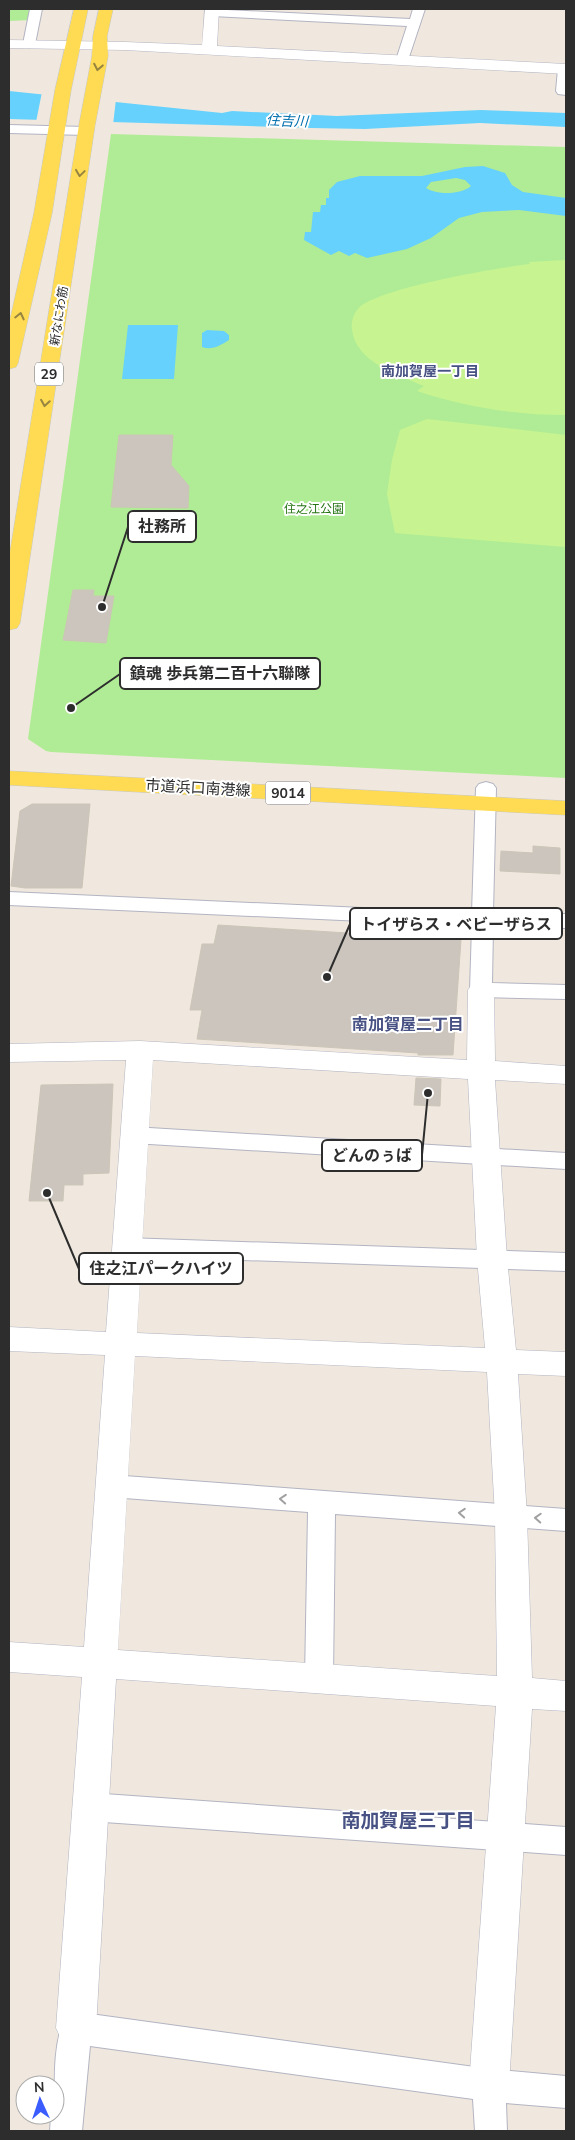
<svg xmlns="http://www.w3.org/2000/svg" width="575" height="2140" font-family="'Nunito Sans','Noto Sans JP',sans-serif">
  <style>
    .green { fill: #b0ec95 }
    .pitch { fill: #c7f490 }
    .water { fill: #66d1fc; fill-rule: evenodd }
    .pier { fill: #f0e8de }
    .building { fill: #cbc5bd; stroke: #ccc5b7 }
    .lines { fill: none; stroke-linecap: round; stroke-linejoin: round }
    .street-casing { stroke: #b2b4c2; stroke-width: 2 }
    .secondary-casing { stroke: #b2b4c2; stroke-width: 1 }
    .primary-casing { stroke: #c8c8c8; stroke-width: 1 }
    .street { fill: #fff; fill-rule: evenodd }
    .secondary { fill: #fff; fill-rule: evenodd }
    .primary { fill: #ffdb53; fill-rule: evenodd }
    .oneway { stroke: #968440 }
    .oneway2 { stroke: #a0a0a0 }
    .labels { text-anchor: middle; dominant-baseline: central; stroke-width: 4; stroke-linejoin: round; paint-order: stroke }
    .far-street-label { font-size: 12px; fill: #2d2d2d; stroke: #fff }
    .far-park-label { font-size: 12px; fill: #257413; stroke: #fff }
    .far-water-label { font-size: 14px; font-style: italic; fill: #006ead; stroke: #fff }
    .far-neighbourhood-label { font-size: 14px; font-weight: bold; fill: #475183; stroke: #fff }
    .shield { fill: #fff; stroke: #6c6c6c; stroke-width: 1 }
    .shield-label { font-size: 14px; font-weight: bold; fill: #2d2d2d }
    .street-label { font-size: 15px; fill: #2d2d2d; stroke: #fff }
    .neighbourhood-label { font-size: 16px; font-weight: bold; fill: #475183; stroke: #fff }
    .near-neighbourhood-label { font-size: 19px; font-weight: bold; fill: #475183; stroke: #fff }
    .leader { fill: none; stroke: #2d2d2d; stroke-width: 2 }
    .callout-dot { fill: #2d2d2d; stroke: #fff; stroke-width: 2 }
    .callout { fill: #fff; stroke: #2d2d2d; stroke-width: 2 }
    .callout-label { font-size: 16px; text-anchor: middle; font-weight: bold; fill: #2d2d2d }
  </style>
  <rect width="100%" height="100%" fill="#f0e8de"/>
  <!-- green -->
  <path class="green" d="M 9,9 L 34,9 L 31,20 L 9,21 Z
    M 111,134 L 566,147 L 566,778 L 51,752 L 46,751 L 28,739 Z"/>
  <!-- pitch -->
  <path class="pitch" d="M 566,260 L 566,415 C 515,415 466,407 417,391 L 424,386 C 398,375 356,362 352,330 C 351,323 353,314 358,309 C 373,289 501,267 530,264 L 529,262 Z
    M 427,419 L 566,435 L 566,547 L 395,533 L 387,494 L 392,460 L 400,430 Z"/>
  <!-- water -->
  <path class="water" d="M 9,91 L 222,113 L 232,111 L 337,116 L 481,110 L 566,113 L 566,127 L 480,123 L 365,129 L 311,128 L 9,119 Z
    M 483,166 L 505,173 L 512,185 L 523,192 L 566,198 L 566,216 L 519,210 L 482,212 L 459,218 L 431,238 L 407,249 L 367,258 L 355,253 L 349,256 L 339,251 L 331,255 L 304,240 L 305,232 L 311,232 L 313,212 L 320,212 L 321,205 L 326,205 L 326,198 L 329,198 L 329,190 L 337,182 L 360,176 L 422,176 L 465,167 ZM 456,178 L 465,180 L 471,186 C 461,195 437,195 426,188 L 431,182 Z
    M 128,325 L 178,325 L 174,379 L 122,379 Z
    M 207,330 L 224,331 L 229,335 L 229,340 C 221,345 212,351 202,347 L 202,333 Z"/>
  <!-- pier -->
  <path class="pier" d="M 42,92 L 116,99 L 113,125 L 36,122 Z"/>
  <!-- building -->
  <path class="building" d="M 119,435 L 173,435 L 171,465 L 189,486 L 188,508 L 111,507 Z
    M 73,590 L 94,590 L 93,596 L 114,596 L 106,643 L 63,640 Z
    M 32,804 L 90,804 L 82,888 L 25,888 L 11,886 L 20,811 Z
    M 533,846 L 560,848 L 560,874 L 500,871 L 501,851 L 533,853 Z
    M 218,925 L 461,940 L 453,1055 L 418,1055 L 418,1053 L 197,1039 L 202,1010 L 190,1010 L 202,944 L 214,944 Z
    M 416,1078 L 441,1079 L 440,1106 L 414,1105 Z
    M 113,1084 L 109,1173 L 83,1174 L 83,1185 L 64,1185 L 63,1201 L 29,1201 L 41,1085 Z"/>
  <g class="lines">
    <!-- street casing -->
    <g class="street-casing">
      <path id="street" d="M 30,9 L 42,9 L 35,44 L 29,48 L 23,44 Z
        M 208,9 L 410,19 L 413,9 L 425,9 L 408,60 L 402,64 L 396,60 L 407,26 L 212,16 L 206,12 Z
        M 564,65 L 566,66 L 566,95 L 558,94 L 556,91 L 558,69 Z
        M 9,125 L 86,127 L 93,131 L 86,135 L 9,133 Z
        M 486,782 L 493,784 L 496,788 L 493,913 L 566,914 L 566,928 L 493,927 L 492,983 L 566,985 L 566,999 L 481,997 L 473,995 L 470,990 L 472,926 L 9,905 L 9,892 L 472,913 L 476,788 L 479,784 Z
        M 133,1127 L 566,1153 L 566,1169 L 133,1143 L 125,1141 L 121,1135 L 125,1129 Z
        M 126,1238 L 566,1253 L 566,1271 L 126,1256 L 117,1253 L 114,1247 L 117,1241 Z
        M 111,1475 L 566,1509 L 566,1531 L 335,1514 L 333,1678 L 329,1687 L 319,1690 L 309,1687 L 305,1678 L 308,1512 L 111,1497 L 102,1494 L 98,1486 L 102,1478 Z
        M 90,1793 L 566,1827 L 566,1855 L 90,1821 L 79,1817 L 75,1807 L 79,1797 Z
        M 76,2012 L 489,2069 L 566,2076 L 566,2108 L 506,2103 L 507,2131 L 475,2131 L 473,2099 L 90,2046 L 82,2131 L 50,2131 L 51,2115 L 55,2115 C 55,2084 52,2047 65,2017 Z"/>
    </g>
    <!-- secondary casing -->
    <g class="secondary-casing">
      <path id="secondary" d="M 205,9 L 219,9 L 217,46 L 566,64 L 566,74 L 125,50 L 9,48 L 9,40 L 125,42 L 202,45 Z
        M 481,981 L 490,984 L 494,990 L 495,1061 L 566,1066 L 566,1084 L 495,1080 L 507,1258 L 516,1350 L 566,1352 L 566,1376 L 518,1374 L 527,1516 L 532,1678 L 566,1681 L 566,1711 L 532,1709 L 509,2085 L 503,2099 L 489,2105 L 475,2099 L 469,2085 L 496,1706 L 116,1679 L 96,2028 L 90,2041 L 76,2047 L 62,2041 L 56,2028 L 82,1677 L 9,1672 L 9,1642 L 84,1647 L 105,1355 L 9,1351 L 9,1327 L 106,1332 L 126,1060 L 9,1062 L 9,1044 L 140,1041 L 467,1060 L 468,990 L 472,984 ZM 153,1060 L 468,1079 L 477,1258 L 485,1348 L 137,1333 ZM 135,1356 L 487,1372 L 495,1516 L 497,1676 L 118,1650 Z"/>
    </g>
    <!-- primary casing -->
    <g class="primary-casing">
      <path id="primary" d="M 74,9 L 88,9 L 71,90 L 52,213 L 18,363 L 16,367 L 9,369 L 9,324 L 34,213 L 55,90 Z
        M 99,9 L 113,9 L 107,36 L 108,56 L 95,125 L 20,623 L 17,628 L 9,630 L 9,558 L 79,125 L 92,56 L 93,36 Z
        M 9,771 L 566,801 L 566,815 L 9,785 Z"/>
    </g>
    <!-- street -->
    <use href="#street" class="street"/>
    <!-- secondary -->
    <use href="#secondary" class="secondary"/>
    <!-- primary -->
    <use href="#primary" class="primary"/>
  </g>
  <!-- one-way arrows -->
  <defs><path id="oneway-chevron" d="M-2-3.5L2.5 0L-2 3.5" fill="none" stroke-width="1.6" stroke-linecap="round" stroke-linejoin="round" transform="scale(1.25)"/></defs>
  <g class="oneway">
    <use href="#oneway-chevron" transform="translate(98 67) rotate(101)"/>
    <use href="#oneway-chevron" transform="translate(80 173) rotate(98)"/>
    <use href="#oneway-chevron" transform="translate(20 316) rotate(-77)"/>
    <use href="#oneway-chevron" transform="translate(45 403) rotate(99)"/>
  </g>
  <g class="oneway2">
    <use href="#oneway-chevron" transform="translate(283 1499) rotate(-176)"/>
    <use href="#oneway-chevron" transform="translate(462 1513) rotate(-176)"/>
    <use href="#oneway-chevron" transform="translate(538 1518) rotate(-177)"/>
  </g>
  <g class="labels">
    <!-- far-street labels -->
    <g class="far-street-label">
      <text transform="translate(59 316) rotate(-81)">新なにわ筋</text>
    </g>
    <!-- far-park labels -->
    <g class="far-park-label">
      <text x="314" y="509">住之江公園</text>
    </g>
    <!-- far-water labels -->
    <g class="far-water-label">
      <text transform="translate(287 121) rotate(3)">住吉川</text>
    </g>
    <!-- far-neighbourhood labels -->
    <g class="far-neighbourhood-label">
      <text x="430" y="371">南加賀屋一丁目</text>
    </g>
    <!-- shield labels -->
    <g class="shield">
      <rect x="35" y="362.5" width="28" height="23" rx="4"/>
      <rect x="265.5" y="781.5" width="45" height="23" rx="4"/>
    </g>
    <g class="shield-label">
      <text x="49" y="374">29</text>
      <text x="288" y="793">9014</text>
    </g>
    <!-- street labels -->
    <g class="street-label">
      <text transform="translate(198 788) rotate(3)">市道浜口南港線</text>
    </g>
    <!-- neighbourhood labels -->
    <g class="neighbourhood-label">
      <text x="408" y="1025">南加賀屋二丁目</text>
    </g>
    <!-- near-neighbourhood labels -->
    <g class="near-neighbourhood-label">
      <text x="408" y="1821">南加賀屋三丁目</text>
    </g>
  </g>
  <!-- callouts -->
  <path class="leader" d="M102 607L128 527M71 708L120 674M327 977L350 924M428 1093L422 1155M47 1193L79 1269"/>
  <g class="callout-dot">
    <circle cx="102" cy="607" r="5"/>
    <circle cx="71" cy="708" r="5"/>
    <circle cx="327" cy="977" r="5"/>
    <circle cx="428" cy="1093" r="5"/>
    <circle cx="47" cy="1193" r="5"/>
  </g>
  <g class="callout">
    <rect x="128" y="511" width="68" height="31" rx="5"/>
    <rect x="120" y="658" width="200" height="31" rx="5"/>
    <rect x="350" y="908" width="212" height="31" rx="5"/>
    <rect x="322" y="1140" width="100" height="31" rx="5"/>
    <rect x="79" y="1253" width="164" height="31" rx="5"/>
  </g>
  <g class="callout-label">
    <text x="162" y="532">社務所</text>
    <text x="220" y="679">鎮魂 歩兵第二百十六聯隊</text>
    <text x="456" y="930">トイザらス・ベビーザらス</text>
    <text x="372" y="1161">どんのぅば</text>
    <text x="161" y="1274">住之江パークハイツ</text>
  </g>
  <!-- border -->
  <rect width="575" height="2140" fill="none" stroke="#2d2d2d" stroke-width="20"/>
  <!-- north arrow -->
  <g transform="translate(40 2100) rotate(357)"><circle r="24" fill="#ffffff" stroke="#ababab"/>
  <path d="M0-4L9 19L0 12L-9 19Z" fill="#3b5cff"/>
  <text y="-8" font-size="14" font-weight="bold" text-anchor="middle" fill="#2d2d2d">N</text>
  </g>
</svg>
